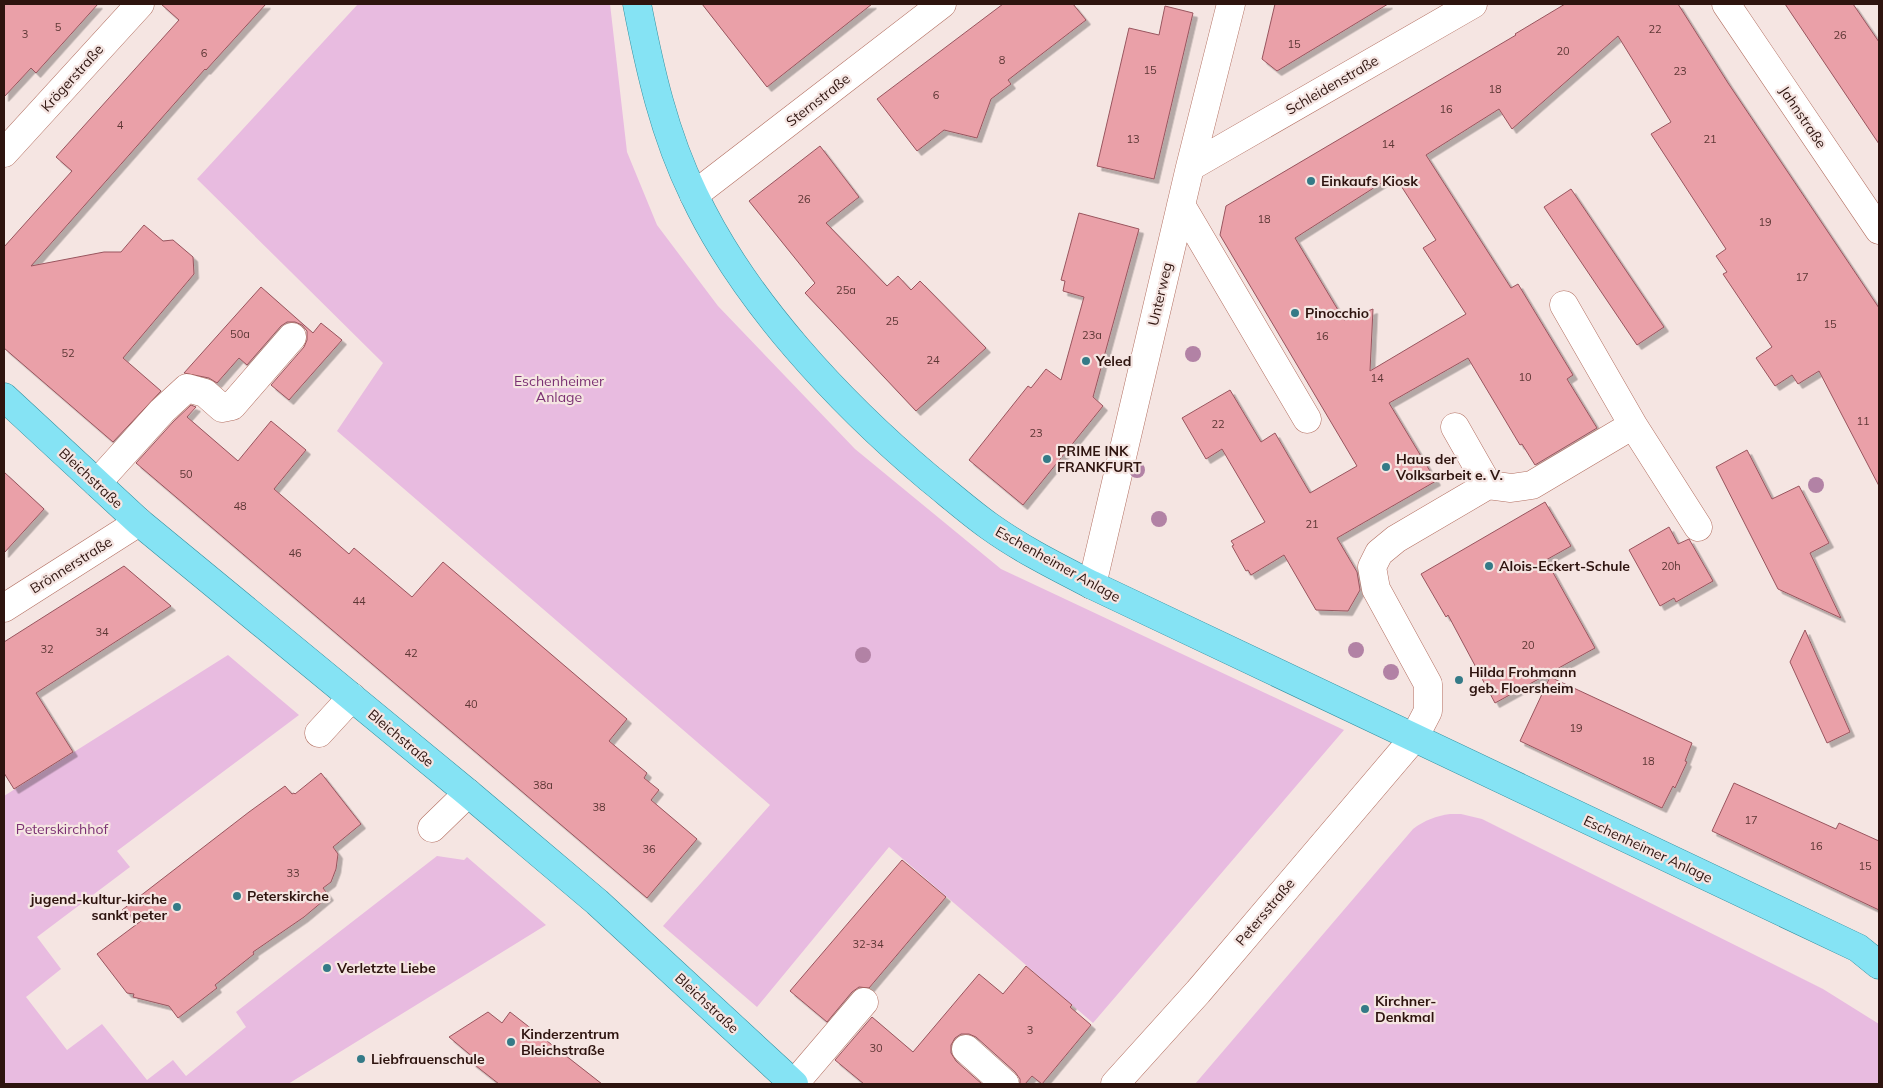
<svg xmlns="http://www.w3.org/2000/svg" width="1883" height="1088" font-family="Mulish,sans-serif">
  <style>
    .green { fill: #e8bbe0 }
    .building { fill: #eaa0a8; stroke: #99555e; fill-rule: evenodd; filter: url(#shadow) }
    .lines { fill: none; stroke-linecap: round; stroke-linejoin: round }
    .minor-casing { stroke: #b36f61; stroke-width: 29 }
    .major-casing { stroke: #328f9f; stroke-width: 29 }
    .minor { stroke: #fff; stroke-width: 28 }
    .major { stroke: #85e3f4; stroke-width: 28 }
    .tree { fill: #b282a5 }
    .poi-dot { fill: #347a87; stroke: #f5e5e2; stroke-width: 2 }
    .labels { text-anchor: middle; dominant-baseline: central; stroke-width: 4.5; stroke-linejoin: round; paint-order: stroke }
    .number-label { font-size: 11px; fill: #5d3735 }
    .street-label { font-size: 14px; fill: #2e140f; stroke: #f5e5e2 }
    .poi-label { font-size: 14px; font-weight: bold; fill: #2e140f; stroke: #f5e5e2; text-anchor: start }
    .park-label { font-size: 14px; fill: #7b3173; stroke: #f5e5e2 }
  </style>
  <defs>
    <filter id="shadow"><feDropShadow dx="4.5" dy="4.5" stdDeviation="0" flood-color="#0004"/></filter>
  </defs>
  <rect width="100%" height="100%" fill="#f5e5e2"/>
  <!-- green -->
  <path class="green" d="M 358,4 L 610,4 L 627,152 L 657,225 L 718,306 L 855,449 L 1001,569 L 1344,730 L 1093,1023 L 889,847 L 757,1007 L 663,926 L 770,805 L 337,431 L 383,363 L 197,179 Z
    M 228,655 L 299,715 L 117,851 L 130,867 L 37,937 L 61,969 L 26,997 L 67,1050 L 102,1024 L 147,1080 L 173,1060 L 186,1076 L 246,1027 L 236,1012 L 437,856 L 464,860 L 467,857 L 546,925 L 288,1084 L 4,1084 L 4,796 Z
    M 1450,814 L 1461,814 L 1482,819 L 1823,989 L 1879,1024 L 1879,1084 L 1195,1084 L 1413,829 C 1425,820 1436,816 1450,814 Z"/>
  <!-- building -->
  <path class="building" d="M 4,4 L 98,4 L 36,73 L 31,68 L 4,97 Z
    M 161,4 L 266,4 L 206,70 L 205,69 L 31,266 L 104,252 L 121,252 L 144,225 L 163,241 L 173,240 L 193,257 L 194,274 L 123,358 L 161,391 L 113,442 L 4,348 L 4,247 L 72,171 L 56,157 L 179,20 Z
    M 702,4 L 872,4 L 767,87 Z
    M 1003,4 L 1073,4 L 1086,20 L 1008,80 L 1011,84 L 991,99 L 977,138 L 944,130 L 917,151 L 877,99 Z
    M 1275,4 L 1388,4 L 1277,71 L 1262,59 Z
    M 1565,4 L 1678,4 L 1728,83 L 1879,308 L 1879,486 L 1819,371 L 1798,384 L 1792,375 L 1775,386 L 1756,358 L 1772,347 L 1723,274 L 1727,272 L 1716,256 L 1726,249 L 1651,134 L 1671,122 L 1618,36 L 1512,129 L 1499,109 L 1426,155 L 1511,288 L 1518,284 L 1573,375 L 1567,379 L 1597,428 L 1535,465 L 1522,444 L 1520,445 L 1468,358 L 1389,403 L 1436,481 L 1337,538 L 1357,572 L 1360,590 L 1348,611 L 1316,610 L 1284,555 L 1251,575 L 1248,570 L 1246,571 L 1232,546 L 1234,545 L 1231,541 L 1265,522 L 1222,449 L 1206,459 L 1182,418 L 1230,390 L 1261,442 L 1275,433 L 1310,493 L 1357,466 L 1220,235 L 1226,206 L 1516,35 L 1515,34 ZM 1394,175 L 1436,240 L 1423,248 L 1466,314 L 1370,371 L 1373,309 L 1344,320 L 1295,238 Z
    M 1785,4 L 1853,4 L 1879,42 L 1879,144 Z
    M 1165,6 L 1193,13 L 1154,179 L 1097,166 L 1129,28 L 1159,35 Z
    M 820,146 L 859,197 L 826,223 L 887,286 L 898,276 L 911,290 L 920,281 L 986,348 L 916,411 L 805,293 L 815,283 L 749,201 Z
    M 1571,189 L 1664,327 L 1637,345 L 1544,207 Z
    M 1079,213 L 1139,229 L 1093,397 L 1103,406 L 1023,505 L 969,460 L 1028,386 L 1031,388 L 1046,369 L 1061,380 L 1084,297 L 1063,291 L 1065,281 L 1061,280 Z
    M 261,287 L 313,333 L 321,323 L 342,340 L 289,400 L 271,385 L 304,347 L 307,340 L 307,331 L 302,325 L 295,322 L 287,322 L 281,326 L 247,365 L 239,358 L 217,383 L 209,378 L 184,373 Z
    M 191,405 L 196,407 L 187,417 L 238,461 L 271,421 L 306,450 L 274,489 L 349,554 L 354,548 L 412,597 L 443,562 L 627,719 L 609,741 L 647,773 L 644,778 L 659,790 L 651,800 L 697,839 L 647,898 L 136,463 L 173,422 Z
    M 1747,450 L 1772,499 L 1799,486 L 1829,543 L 1810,553 L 1841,618 L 1778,589 L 1716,467 Z
    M 4,472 L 44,509 L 4,553 Z
    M 1545,502 L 1571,546 L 1546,560 L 1595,648 L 1495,703 L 1448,615 L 1446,617 L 1421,574 Z
    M 1669,527 L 1678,544 L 1689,539 L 1713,581 L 1676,602 L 1674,598 L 1660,606 L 1629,550 Z
    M 124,566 L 171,606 L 36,693 L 73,752 L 14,789 L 4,773 L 4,642 Z
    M 1805,630 L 1850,732 L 1827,743 L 1790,662 Z
    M 1550,677 L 1692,743 L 1685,761 L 1687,762 L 1675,788 L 1673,786 L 1662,808 L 1520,741 Z
    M 321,773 L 361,824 L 333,847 L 338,854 L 336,869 L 331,882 L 323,888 L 329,896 L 304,917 L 253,952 L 254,954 L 215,985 L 217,988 L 178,1018 L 169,1006 L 133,997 L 134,994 L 127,993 L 97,954 L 141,921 L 122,910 L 249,812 L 285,786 L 292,794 L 294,793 L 295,794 Z
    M 1734,783 L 1836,829 L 1839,823 L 1879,841 L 1879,910 L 1712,831 Z
    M 902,860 L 946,897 L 869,988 L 859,987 L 852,992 L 827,1022 L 790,991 Z
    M 1026,966 L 1072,1005 L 1070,1007 L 1091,1025 L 1042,1084 L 1032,1076 L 1025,1084 L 1020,1084 L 1020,1079 L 1015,1072 L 976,1037 L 969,1034 L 961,1034 L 955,1038 L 951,1045 L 951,1053 L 956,1061 L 982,1084 L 864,1084 L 835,1060 L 872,1017 L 913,1052 L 979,974 L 1003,994 Z
    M 488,1012 L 502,1023 L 510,1012 L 602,1084 L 499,1084 L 471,1062 L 474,1058 L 449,1037 Z"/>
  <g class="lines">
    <!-- minor casing -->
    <g class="minor-casing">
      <path id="minor" d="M 1726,4 L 1879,230
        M 4,153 L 140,4
        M 1190,167 L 1473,4
        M 694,195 L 942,4
        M 1181,205 L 1307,419
        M 1564,305 L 1633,425 L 1698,527
        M 97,483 L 162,411 L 187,388 L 205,393 L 222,408 L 232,406 L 292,337
        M 1488,485 L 1511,488 L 1532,485 L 1633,425
        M 1092,585 L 1190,167 L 1231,4
        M 4,608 L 139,522
        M 319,733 L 352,697
        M 432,828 L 468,793
        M 966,1049 L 1005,1084
        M 794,1084 L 864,1002
        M 1115,1084 L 1198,992 L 1414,738 L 1428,711 L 1428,684 L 1376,589 L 1372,567 L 1379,553 L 1396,539 L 1488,485 L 1455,427"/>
    </g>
    <!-- major casing -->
    <g class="major-casing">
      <path id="major" d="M 637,4 C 650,70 664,134 694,195 C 744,301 840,403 929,478 C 949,494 968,511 989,526 C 1021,549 1057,567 1092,585 L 1858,948 L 1879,965
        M 4,397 L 139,522 L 468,793 L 597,902 L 794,1084"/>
    </g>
    <!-- minor -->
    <use href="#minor" class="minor"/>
    <!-- major -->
    <use href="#major" class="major"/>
  </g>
  <!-- trees -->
  <g class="tree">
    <circle cx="1193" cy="354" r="8"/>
    <circle cx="1137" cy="470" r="8"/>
    <circle cx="1816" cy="485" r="8"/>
    <circle cx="1159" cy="519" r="8"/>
    <circle cx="1356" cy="650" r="8"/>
    <circle cx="863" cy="655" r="8"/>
    <circle cx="1391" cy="672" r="8"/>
  </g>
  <!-- markers -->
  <g class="poi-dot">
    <circle cx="1311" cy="181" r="5"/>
    <circle cx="1295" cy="313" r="5"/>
    <circle cx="1086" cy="361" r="5"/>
    <circle cx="1047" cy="459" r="5"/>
    <circle cx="1386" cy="467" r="5"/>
    <circle cx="1489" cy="566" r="5"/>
    <circle cx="1459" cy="680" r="5"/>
    <circle cx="237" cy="896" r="5"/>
    <circle cx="177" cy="907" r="5"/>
    <circle cx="327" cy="968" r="5"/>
    <circle cx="1365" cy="1009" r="5"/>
    <circle cx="511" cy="1042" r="5"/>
    <circle cx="361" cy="1059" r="5"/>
  </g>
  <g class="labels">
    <!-- number labels -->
    <g class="number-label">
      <text x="58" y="27">5</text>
      <text x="1655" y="29">22</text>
      <text x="25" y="34">3</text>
      <text x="1840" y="35">26</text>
      <text x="1294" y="44">15</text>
      <text x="1563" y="51">20</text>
      <text x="204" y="53">6</text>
      <text x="1002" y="60">8</text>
      <text x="1150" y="70">15</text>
      <text x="1680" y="71">23</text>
      <text x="1495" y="89">18</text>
      <text x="936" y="95">6</text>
      <text x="1446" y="109">16</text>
      <text x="120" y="125">4</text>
      <text x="1133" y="139">13</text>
      <text x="1710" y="139">21</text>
      <text x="1388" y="144">14</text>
      <text x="804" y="199">26</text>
      <text x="1264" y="219">18</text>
      <text x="1765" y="222">19</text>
      <text x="1802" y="277">17</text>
      <text x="846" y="290">25a</text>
      <text x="892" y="321">25</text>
      <text x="1830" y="324">15</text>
      <text x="240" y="334">50a</text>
      <text x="1092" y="335">23a</text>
      <text x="1322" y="336">16</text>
      <text x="68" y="353">52</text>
      <text x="933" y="360">24</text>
      <text x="1525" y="377">10</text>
      <text x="1377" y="378">14</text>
      <text x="1863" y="421">11</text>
      <text x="1218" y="424">22</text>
      <text x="1036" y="433">23</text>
      <text x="186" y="474">50</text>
      <text x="240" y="506">48</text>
      <text x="1312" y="524">21</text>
      <text x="295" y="553">46</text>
      <text x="1671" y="566">20h</text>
      <text x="359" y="601">44</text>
      <text x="102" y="632">34</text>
      <text x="1528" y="645">20</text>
      <text x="47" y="649">32</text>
      <text x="411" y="653">42</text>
      <text x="471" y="704">40</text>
      <text x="1576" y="728">19</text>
      <text x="1648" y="761">18</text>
      <text x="543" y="785">38a</text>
      <text x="599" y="807">38</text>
      <text x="1751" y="820">17</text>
      <text x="1816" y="846">16</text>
      <text x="649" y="849">36</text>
      <text x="1865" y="866">15</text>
      <text x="293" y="873">33</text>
      <text x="868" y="944">32-34</text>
      <text x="1030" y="1030">3</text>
      <text x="876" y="1048">30</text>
    </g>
    <!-- street labels -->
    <g class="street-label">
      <text transform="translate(72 78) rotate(-48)">Krögerstraße</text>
      <text transform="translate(1332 85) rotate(-30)">Schleidenstraße</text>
      <text transform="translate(818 100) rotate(-38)">Sternstraße</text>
      <text transform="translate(1803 117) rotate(56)">Jahnstraße</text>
      <text transform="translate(1160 294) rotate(-77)">Unterweg</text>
      <text transform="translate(91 478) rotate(43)">Bleichstraße</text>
      <text transform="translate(1058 564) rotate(29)">Eschenheimer Anlage</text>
      <text transform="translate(71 565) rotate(-32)">Brönnerstraße</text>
      <text transform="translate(401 738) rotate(40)">Bleichstraße</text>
      <text transform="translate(1648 849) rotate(25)">Eschenheimer Anlage</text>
      <text transform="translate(1265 912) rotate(-50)">Petersstraße</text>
      <text transform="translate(707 1003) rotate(43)">Bleichstraße</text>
    </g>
    <!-- poi labels -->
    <g class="poi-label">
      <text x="1321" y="181">Einkaufs Kiosk</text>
      <text x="1305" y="313">Pinocchio</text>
      <text x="1096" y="361">Yeled</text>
      <text x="1057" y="451">PRIME INK<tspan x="1057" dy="16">FRANKFURT</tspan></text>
      <text x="1396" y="459">Haus der<tspan x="1396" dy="16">Volksarbeit e. V.</tspan></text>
      <text x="1499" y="566">Alois-Eckert-Schule</text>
      <text x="1469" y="672">Hilda Frohmann<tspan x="1469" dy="16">geb. Floersheim</tspan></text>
      <text x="247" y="896">Peterskirche</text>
      <text x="167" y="899" text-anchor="end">jugend-kultur-kirche<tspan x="167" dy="16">sankt peter</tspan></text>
      <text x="337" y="968">Verletzte Liebe</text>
      <text x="1375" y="1001">Kirchner-<tspan x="1375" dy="16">Denkmal</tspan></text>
      <text x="521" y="1034">Kinderzentrum<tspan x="521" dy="16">Bleichstraße</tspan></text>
      <text x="371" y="1059">Liebfrauenschule</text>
    </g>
    <!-- park labels -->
    <g class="park-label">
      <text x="559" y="381">Eschenheimer<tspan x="559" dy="16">Anlage</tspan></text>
      <text x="62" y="829">Peterskirchhof</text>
    </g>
  </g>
  <!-- border -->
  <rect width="1883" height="1088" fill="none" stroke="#2e140f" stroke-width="10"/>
</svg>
